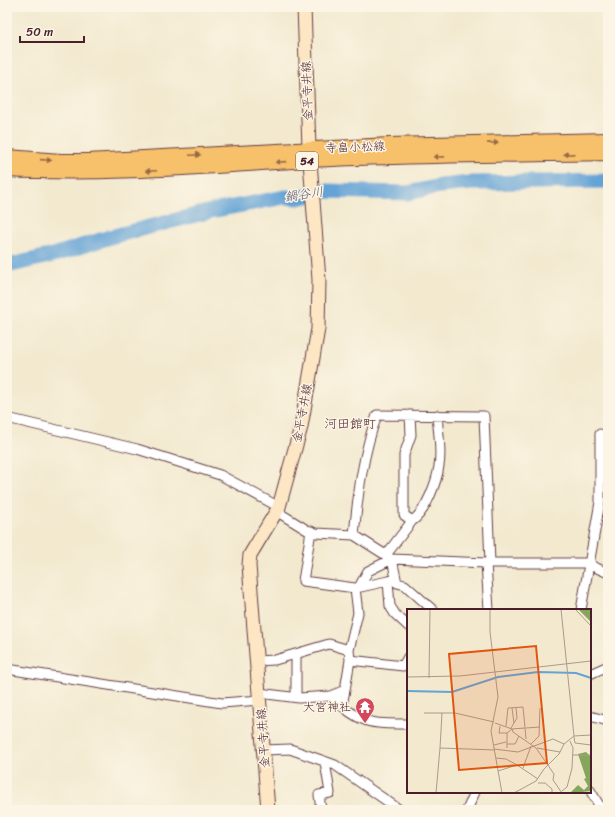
<svg xmlns="http://www.w3.org/2000/svg" width="615" height="817" font-family="Sriracha,'Klee One',sans-serif">
  <style>
    .lines { fill: none; stroke-linecap: round; stroke-linejoin: round }
    .river { stroke: #64a3d6; stroke-width: 15 }
    .minor-casing { stroke: #633d44; stroke-width: 11 }
    .secondary-casing { stroke: #633d44; stroke-width: 15 }
    .primary-casing { stroke: #633d44; stroke-width: 16 }
    .minor { stroke: #fff; stroke-width: 9 }
    .secondary { stroke: #fce6c4; stroke-width: 13 }
    .primary { stroke: #f7c06b; stroke-width: 14 }
    .oneway { fill: #986748 }
    .labels { text-anchor: middle; dominant-baseline: central; stroke-width: 3; stroke-linejoin: round; paint-order: stroke }
    .shield { fill: #fcf5e5; stroke: #7f5f63; stroke-width: 1 }
    .shield-label { font-size: 11px; font-weight: bold; fill: #4a1f2b }
    .street-label { font-size: 12px; fill: #4a1f2b; stroke: #fcf5e5 }
    .poi-label { font-size: 12px; fill: #4a1f2b; stroke: #fcf5e5; text-anchor: end }
    .water-label { font-size: 13px; font-style: italic; fill: #54546f; stroke: #fcf5e5 }
    .neighbourhood-label { font-size: 13px; fill: #4a1f2b; stroke: #fcf5e5 }
    .inset-river { fill: none; stroke: #64a3d6; stroke-width: 2 }
    .inset-road { fill: none; stroke: #af988d; stroke-width: 1 }
    .view { fill: #e0560e; fill-opacity: 0.15; stroke: #e0560e; stroke-width: 2 }
    .inset-edge { fill: none; stroke: #4a1f2b; stroke-width: 2 }
  </style>
  <rect width="100%" height="100%" fill="#fcf5e5"/>
  <filter id="ink" filterUnits="userSpaceOnUse"><feTurbulence type="fractalNoise" baseFrequency=".025" numOctaves="2"/><feDisplacementMap in="SourceGraphic" scale="8" xChannelSelector="R" yChannelSelector="G"/><feConvolveMatrix kernelMatrix="1 2 1 2 8 2 1 2 1" color-interpolation-filters="sRGB"/></filter>
  <filter id="wash" filterUnits="userSpaceOnUse"><feTurbulence type="fractalNoise" baseFrequency=".012" numOctaves="4" result="noise"/><feDisplacementMap in="SourceGraphic" scale="16" xChannelSelector="R" yChannelSelector="G"/><feGaussianBlur stdDeviation="0.9" result="paint"/><feColorMatrix in="noise" values="0 0 0 0 0 0 0 0 0 0 0 0 0 0 0 0 0 1.4 0 .05"/><feComposite in="paint" operator="in"/></filter>
  <g filter="url(#wash)">
    <rect width="100%" height="100%" fill="#f2e9cf"/>
    <g class="lines">
      <!-- river -->
      <path class="river" d="M 7,266 L 57,254 L 110,237 L 211,211 L 285,197 L 298,198 L 327,191 L 408,193 L 440,186 L 471,183 L 608,181"/>
    </g>
  </g>
  <g filter="url(#ink)">
    <g class="lines">
      <!-- minor casing -->
      <g class="minor-casing">
        <path id="minor" d="M 410,415 L 411,435 L 404,455 L 404,515 L 412,521
          M 7,418 L 137,449 L 220,475 L 279,507
          M 276,511 L 307,530 L 316,533 L 354,535 L 392,559 L 397,583 L 405,585 L 433,610
          M 311,531 L 303,581 L 355,588 L 358,613 L 349,650 L 350,660 L 345,690
          M 354,535 C 358,493 363,454 377,415 L 484,416 L 490,563 L 486,563
          M 386,555 L 412,521 C 426,512 437,481 439,466 C 442,450 438,431 437,415
          M 490,563 L 591,563
          M 590,565 L 608,573
          M 396,579 L 388,581 L 390,606 L 395,614 L 408,626
          M 359,587 L 368,571 L 392,559 L 486,563 L 489,610
          M 356,588 L 388,581
          M 581,610 L 600,502 L 600,434
          M 350,660 L 403,666 L 408,657
          M 256,661 L 275,660 L 329,644 L 349,650
          M 7,669 L 222,703 L 260,700
          M 590,674 L 608,666
          M 259,693 L 299,698 L 331,696 C 361,724 368,724 408,724
          M 331,696 L 345,690 L 342,706
          M 296,697 L 296,655
          M 590,716 L 608,721
          M 264,750 L 290,749 L 335,765 L 400,810
          M 590,790 L 602,810
          M 321,810 L 319,795 L 330,793 L 325,762
          M 467,810 L 475,792"/>
      </g>
      <!-- secondary casing -->
      <g class="secondary-casing">
        <path id="secondary" d="M 268,810 L 249,565 L 250,555 L 279,507 L 285,485 L 301,427 L 318,329 L 319,280 L 309,148 L 304,7"/>
      </g>
      <!-- primary casing -->
      <g class="primary-casing">
        <path id="primary" d="M 7,157 L 61,161 L 87,161 L 389,145 L 608,140
          M 7,170 C 108,175 208,166 309,160 C 408,155 508,155 608,153"/>
      </g>
      <!-- minor -->
      <use href="#minor" class="minor"/>
      <!-- secondary -->
      <use href="#secondary" class="secondary"/>
      <!-- primary -->
      <use href="#primary" class="primary"/>
    </g>
    <!-- one-way arrows -->
    <defs><path id="oneway-solid" d="M-6-.8H1V-3.2L6.5 0L1 3.2V.8H-6Z"/></defs>
    <g class="oneway">
      <use href="#oneway-solid" transform="translate(493 143) rotate(-1)"/>
      <use href="#oneway-solid" transform="translate(569 154) rotate(179)"/>
      <use href="#oneway-solid" transform="translate(195 155) rotate(-3)"/>
      <use href="#oneway-solid" transform="translate(439 157) rotate(179)"/>
      <use href="#oneway-solid" transform="translate(46 160) rotate(4)"/>
      <use href="#oneway-solid" transform="translate(281 162) rotate(176)"/>
      <use href="#oneway-solid" transform="translate(151 171) rotate(177)"/>
    </g>
  </g>
  <!-- icons -->
  <defs>
    <g id="temple-pin" transform="scale(1)"><path d="M0 17L-7.5 6A9.5 9.5 0 1 1 7.5 6Z" fill="#d1495b" stroke="#fcf5e5"/><path d="M0-6L5-2H3V0L6.5 2.5H4V6H1.5V3h-3V6H-4V2.5H-6.5L-3 0V-2H-5Z" fill="#fff"/></g>
  </defs>
  <g fill-rule="evenodd">
    <use href="#temple-pin" x="365" y="707"/>
  </g>
  <g class="labels">
    <!-- shield labels -->
    <rect class="shield" x="296" y="152" width="22" height="18" rx="3"/>
    <g class="shield-label">
      <text x="307" y="161">54</text>
    </g>
    <!-- street labels -->
    <g class="street-label">
      <text transform="translate(307 91) rotate(-92)">金平寺井線</text>
      <text transform="translate(355 147) rotate(-2)">寺畠小松線</text>
      <text transform="translate(302 413) rotate(-79)">金平寺井線</text>
      <text transform="translate(263 738) rotate(-94)">金平寺井線</text>
    </g>
    <!-- poi labels -->
    <g class="poi-label">
      <text x="351" y="707">大宮神社</text>
    </g>
    <!-- water labels -->
    <g class="water-label">
      <text transform="translate(304 194) rotate(-8)">鍋谷川</text>
    </g>
    <!-- neighbourhood labels -->
    <g class="neighbourhood-label">
      <text x="350" y="423">河田館町</text>
    </g>
  </g>
  <!-- overview -->
  <g transform="translate(407 609)">
    <rect width="184" height="184" fill="#f2e9cf"/>
    <path d="M 173,0 L 184,0 L 184,13 L 172,1 ZM 179,143 L 184,148 L 184,182 L 166,184 L 164,183 L 171,176 L 177,181 L 181,177 L 177,170 L 179,169 L 171,145 Z" fill="#86a65b"/>
    <path class="inset-river" d="M 0,82 L 45,83 L 91,68 L 131,63 L 169,64 L 184,69"/>
    <path class="inset-road" d="M 83,0 L 83,23 L 91,88 L 84,122 L 95,184M 154,0 L 167,127M 168,0 L 184,17M 0,68 L 53,67 L 184,52M 22,69 L 23,0M 105,99 L 107,114M 17,104 L 48,104 L 87,113M 35,104 L 33,139 L 88,141M 88,114 L 105,120 L 106,123 L 129,139 L 147,165 L 146,171 L 155,184M 93,117 L 92,124 L 100,124 L 100,139M 99,117 L 101,99 L 116,98 L 118,119M 104,119 L 110,109 L 109,99M 119,119 L 133,118M 100,124 L 105,120 L 118,119 L 119,130M 167,128 L 168,134 L 184,136M 100,135 L 108,135 L 112,127M 124,135 L 132,127 L 133,99M 87,136 L 99,133M 130,139 L 153,143M 87,140 L 111,143 L 146,130 L 157,135M 165,146 L 184,146M 89,149 L 99,150 L 110,156M 116,159 L 124,137M 91,162 L 110,156 L 131,170M 131,174 L 138,174 L 145,180 L 145,184M 155,182 L 160,178 L 165,159 L 166,139 L 163,132M 29,184 L 33,139M 107,184 L 129,172 L 137,160 L 152,145 L 157,135 L 167,127 L 184,126"/>
    <path class="view" d="M 129,37 L 140,154 L 52,161 L 42,45 Z"/>
    <rect width="184" height="184" class="inset-edge"/>
  </g>
  <!-- margin -->
  <rect width="615" height="817" fill="none" stroke="#fcf5e5" stroke-width="24"/>
  <!-- scale -->
  <path d="M20 36v6h64v-6" fill="none" stroke="#4a1f2b" stroke-width="2"/>
  <text x="26" y="36" font-size="12" fill="#4a1f2b" stroke="#fcf5e5" stroke-width="3" paint-order="stroke">50 m</text>
</svg>
